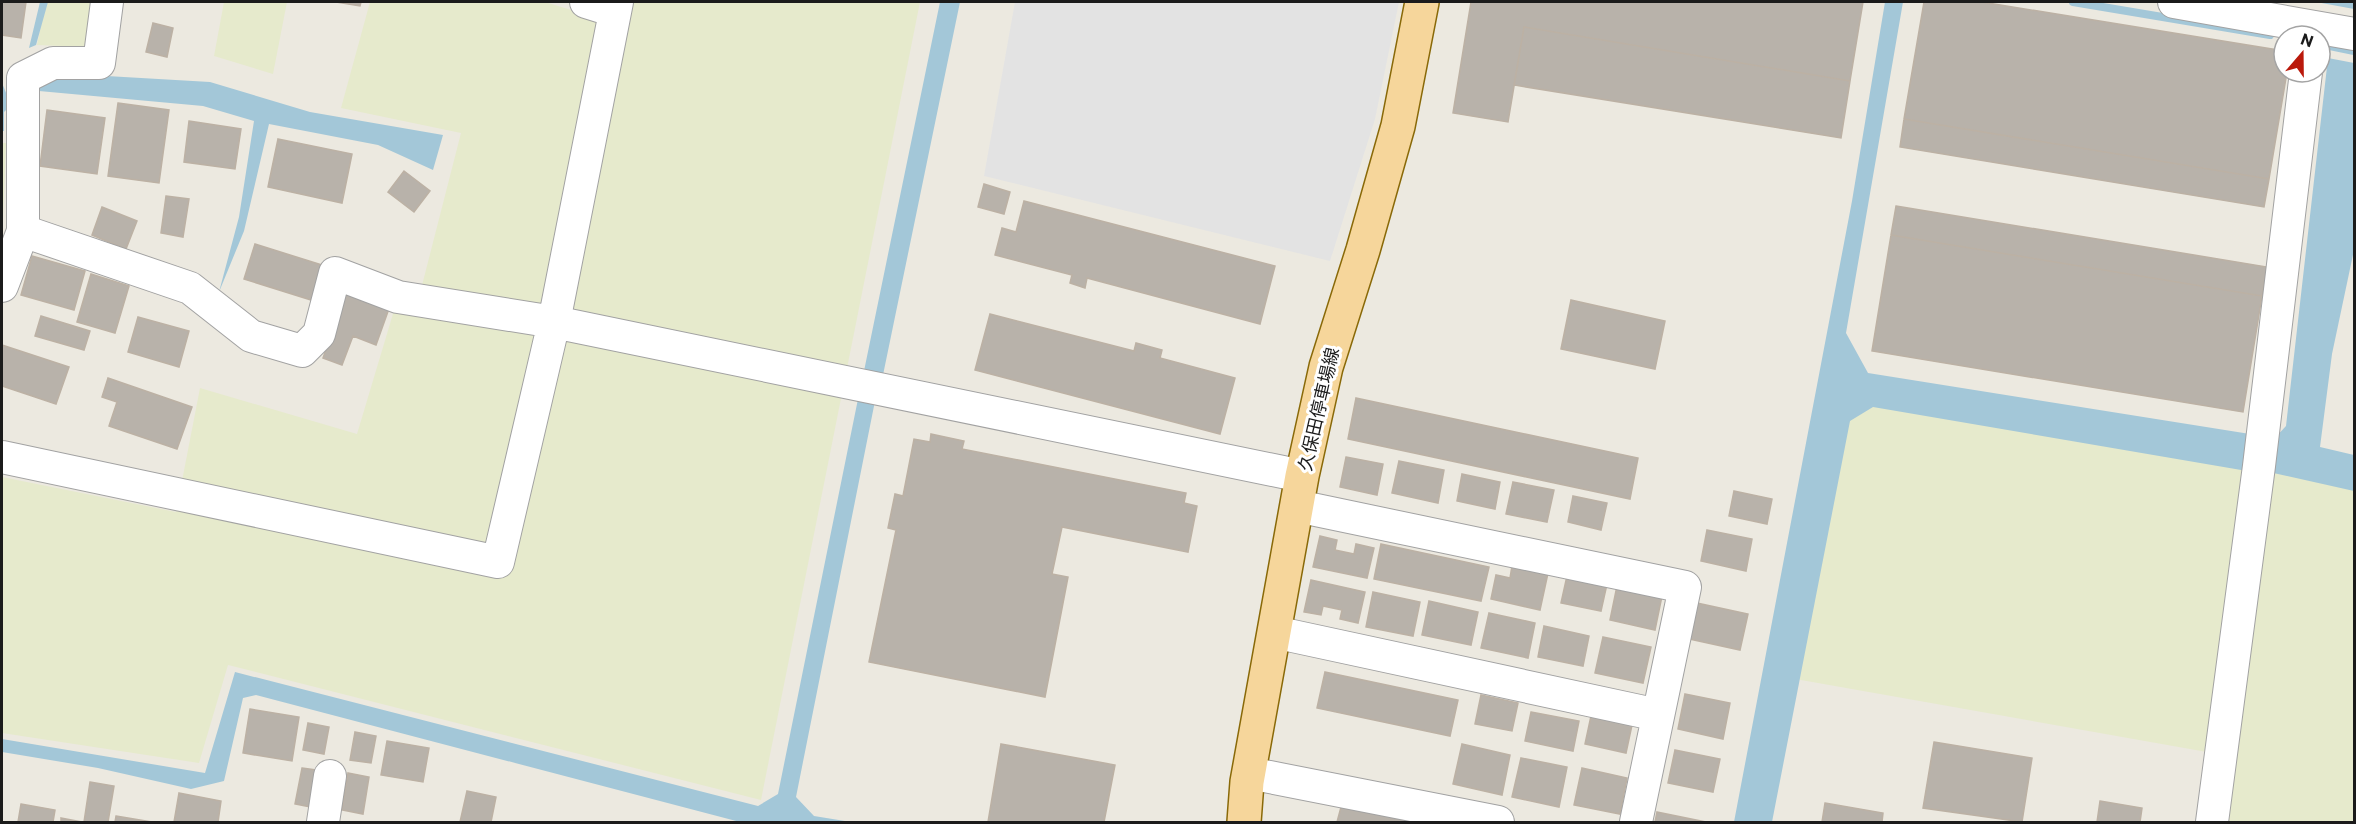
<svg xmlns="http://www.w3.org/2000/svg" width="2356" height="824" font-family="Commissioner,'Noto Sans JP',sans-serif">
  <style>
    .farmland { fill: #e6eacc }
    .parking { fill: #e3e3e3 }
    .water { fill: #a3c7d8 }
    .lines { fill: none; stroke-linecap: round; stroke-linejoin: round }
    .stream { stroke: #a3c7d8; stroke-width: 8 }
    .building { fill: #b8b2aa; stroke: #bcb1a4; stroke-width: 1.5 }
    .minor-casing { stroke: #a2a2a2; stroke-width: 34 }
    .major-casing { stroke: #896908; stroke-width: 36 }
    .minor { stroke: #fff; stroke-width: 32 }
    .major { stroke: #f6d69b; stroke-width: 33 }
    .labels { text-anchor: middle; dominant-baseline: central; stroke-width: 6; stroke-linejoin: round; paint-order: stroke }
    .street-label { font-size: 18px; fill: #1b1b1b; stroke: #fff }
  </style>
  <rect width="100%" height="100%" fill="#ece9e0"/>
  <!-- farmland -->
  <path class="farmland" d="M 46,2 L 93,2 L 86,47 L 37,45 Z
    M 224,2 L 287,2 L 273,74 L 214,56 Z
    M 370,2 L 545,2 L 623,26 L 629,2 L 920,2 L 761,800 L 228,665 L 199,763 L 2,733 L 2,477 L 176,512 L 200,388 L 357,434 L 398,297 L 418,301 L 461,133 L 341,108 Z
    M 2,143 L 6,143 L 2,246 Z
    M 1839,394 L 2354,475 L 2354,822 L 2224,822 L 2235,757 L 1784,677 Z"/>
  <!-- parking -->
  <path class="parking" d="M 1015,2 L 1399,2 L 1375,119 L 1330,261 L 984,176 Z"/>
  <!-- water -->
  <path class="water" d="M 40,2 L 48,2 L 36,45 L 29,48 Z
    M 940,2 L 960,2 L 883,375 L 864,371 Z
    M 1885,2 L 1903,2 L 1846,333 L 1868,373 L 2250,434 L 2247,471 L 1873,407 L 1850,421 L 1772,822 L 1734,822 L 1852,201 Z
    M 2316,2 L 2354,2 L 2354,9 Z
    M 2328,58 L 2354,63 L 2354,250 L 2332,354 L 2320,447 L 2354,455 L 2354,491 L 2269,472 L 2273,440 L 2286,426 Z
    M 55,73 L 210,82 L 310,112 L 443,135 L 433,170 L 378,145 L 269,124 L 244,231 L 219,292 L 239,217 L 254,121 L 203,106 L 39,91 L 38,83 Z
    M 2,83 L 11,105 L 4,112 L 4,131 L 2,131 Z
    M 858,399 L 875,401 L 796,797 L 814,816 L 851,822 L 740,822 L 256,695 L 243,698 L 224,781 L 191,789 L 98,768 L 2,752 L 2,739 L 205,773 L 235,672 L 758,806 L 778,794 Z"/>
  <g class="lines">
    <!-- stream -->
    <path class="stream" d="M 2073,2 L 2270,35
      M 2320,44 L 2354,51"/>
  </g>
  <!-- building -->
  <path class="building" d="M 2,2 L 26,2 L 21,38 L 2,35 Z
    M 336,2 L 361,2 L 360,6 Z
    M 1471,2 L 1863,2 L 1850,81 L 1524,27 L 1508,122 L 1453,113 Z
    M 1924,2 L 1982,2 L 2284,51 L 2284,72 L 2287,72 L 2269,179 L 1904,119 Z
    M 153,23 L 173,28 L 167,57 L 146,52 Z
    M 1524,27 L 1850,81 L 1841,138 L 1514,85 Z
    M 118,103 L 169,110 L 159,183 L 108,176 Z
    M 47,110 L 105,118 L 97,174 L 40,166 Z
    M 1904,119 L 2269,179 L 2264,207 L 1900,147 Z
    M 189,121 L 241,129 L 235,169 L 184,162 Z
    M 278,139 L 352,154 L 342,203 L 268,187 Z
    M 404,171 L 430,191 L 414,212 L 388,192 Z
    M 984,184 L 1010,192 L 1004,214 L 978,207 Z
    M 166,196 L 189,199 L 183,237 L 161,233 Z
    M 1024,201 L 1275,266 L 1260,324 L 1087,278 L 1085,288 L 1070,283 L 1072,275 L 995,255 L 1002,228 L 1016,232 Z
    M 1896,206 L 2267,267 L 2262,296 L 1891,235 Z
    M 102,207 L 137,221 L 126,249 L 92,235 Z
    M 1891,235 L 2262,296 L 2243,412 L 1872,351 Z
    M 255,244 L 322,265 L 311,300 L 244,279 Z
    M 32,256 L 85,271 L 74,310 L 21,295 Z
    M 91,274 L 129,286 L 115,333 L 77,322 Z
    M 348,288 L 391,303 L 376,345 L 353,336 L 342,365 L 323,358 Z
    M 1571,300 L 1665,321 L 1655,369 L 1561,349 Z
    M 990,314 L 1134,351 L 1136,343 L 1162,350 L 1160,358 L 1235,378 L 1220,434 L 975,370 Z
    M 41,316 L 90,331 L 84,350 L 35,336 Z
    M 138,317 L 189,331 L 179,367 L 128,352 Z
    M 2,345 L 69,367 L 56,404 L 2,386 Z
    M 108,378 L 192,407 L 177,449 L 109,426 L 117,402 L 102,397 Z
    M 1356,398 L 1638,458 L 1630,499 L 1348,439 Z
    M 931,434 L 964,441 L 962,449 L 1186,493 L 1184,503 L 1197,506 L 1188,552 L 1062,527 L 1052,574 L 1068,577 L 1045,697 L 869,662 L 896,530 L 888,528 L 895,494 L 903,496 L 914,439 L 930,442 Z
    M 1346,457 L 1383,464 L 1377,495 L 1340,487 Z
    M 1399,461 L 1444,470 L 1438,503 L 1392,493 Z
    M 1462,474 L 1500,482 L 1495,509 L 1457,501 Z
    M 1513,482 L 1554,490 L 1547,522 L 1506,514 Z
    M 1734,491 L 1772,499 L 1767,524 L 1729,516 Z
    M 1573,496 L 1607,503 L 1601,530 L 1568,522 Z
    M 1707,530 L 1752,539 L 1746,571 L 1701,561 Z
    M 1320,536 L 1337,540 L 1335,550 L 1354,554 L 1356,544 L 1374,548 L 1367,578 L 1313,567 Z
    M 1381,544 L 1489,567 L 1481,601 L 1374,579 Z
    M 1512,566 L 1548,573 L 1540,610 L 1491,599 L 1496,575 L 1510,578 Z
    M 1567,576 L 1607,584 L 1601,611 L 1561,603 Z
    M 1311,580 L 1365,592 L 1358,623 L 1340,619 L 1342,610 L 1323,606 L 1321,615 L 1304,612 Z
    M 1617,586 L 1662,596 L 1655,630 L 1610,620 Z
    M 1373,592 L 1420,602 L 1413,636 L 1366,627 Z
    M 1429,601 L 1478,612 L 1471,645 L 1422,635 Z
    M 1697,603 L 1748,614 L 1740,650 L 1689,639 Z
    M 1489,613 L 1535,623 L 1528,658 L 1481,648 Z
    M 1544,626 L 1589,636 L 1583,666 L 1538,657 Z
    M 1603,637 L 1651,647 L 1643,683 L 1595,673 Z
    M 1325,672 L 1458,700 L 1450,736 L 1317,708 Z
    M 1685,694 L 1730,703 L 1723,739 L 1678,729 Z
    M 1481,695 L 1518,703 L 1512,731 L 1475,724 Z
    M 250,709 L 299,717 L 292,761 L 243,753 Z
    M 1531,712 L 1579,721 L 1573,751 L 1525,741 Z
    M 1591,716 L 1632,725 L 1626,753 L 1585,744 Z
    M 308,723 L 329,727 L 324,754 L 303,750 Z
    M 355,732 L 376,736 L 371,763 L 350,760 Z
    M 387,741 L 429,748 L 423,782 L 381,775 Z
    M 1934,742 L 2032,758 L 2022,822 L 1923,808 Z
    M 1001,744 L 1115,765 L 1104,822 L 988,822 Z
    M 1462,744 L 1510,755 L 1502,795 L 1453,784 Z
    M 1675,750 L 1720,759 L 1713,792 L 1668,783 Z
    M 1521,758 L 1567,767 L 1559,807 L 1512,797 Z
    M 302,768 L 323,771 L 316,808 L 295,804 Z
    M 1582,768 L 1627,778 L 1620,814 L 1574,805 Z
    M 348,773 L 369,777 L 363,814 L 342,810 Z
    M 90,782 L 114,786 L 108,822 L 84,822 Z
    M 467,791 L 496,797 L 491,822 L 460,822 Z
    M 179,793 L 221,801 L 218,822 L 174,822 Z
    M 2100,801 L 2142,808 L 2140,822 L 2097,822 Z
    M 1825,803 L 1883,813 L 1882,822 L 1822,822 Z
    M 21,804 L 55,810 L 53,822 L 18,822 Z
    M 1341,807 L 1416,822 L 1337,822 Z
    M 1657,812 L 1706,822 L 1655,822 Z
    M 116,816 L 152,822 L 115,822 Z
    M 61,818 L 82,822 L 61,822 Z"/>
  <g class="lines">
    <!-- minor casing -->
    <g class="minor-casing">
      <path id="minor" d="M 586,2 L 602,7 L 617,2
        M 2174,2 L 2354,34
        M 23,78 L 53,63 L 99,63 L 107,2
        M 23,231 L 190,288 L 251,336 L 302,351 L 319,334 L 335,273 L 398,297 L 554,322 L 1302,476
        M 2,286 L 23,231 L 23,78
        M 2,457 L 498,562 L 554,322 L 617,2
        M 1297,506 L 1685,587 L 1636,822
        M 1274,632 L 1658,715
        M 1249,773 L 1498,822
        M 323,822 L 330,776
        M 2212,822 L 2259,466 L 2306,72"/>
    </g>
    <!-- major casing -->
    <g class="major-casing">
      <path id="major" d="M 1244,822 L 1247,782 L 1302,476 L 1326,367 L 1363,250 L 1398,126 L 1422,2"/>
    </g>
    <!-- minor -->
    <use href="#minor" class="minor"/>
    <!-- major -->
    <use href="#major" class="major"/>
  </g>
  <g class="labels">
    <!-- street labels -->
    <g class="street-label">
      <text transform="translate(1318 409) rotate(-77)">久保田停車場線</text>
    </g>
  </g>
  <!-- border -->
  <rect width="2356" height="824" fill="none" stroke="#1b1b1b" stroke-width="6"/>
  <!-- north arrow -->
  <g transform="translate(2302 54) rotate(20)"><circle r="28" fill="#ffffff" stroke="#a4a4a4" stroke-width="1.5"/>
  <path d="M0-4.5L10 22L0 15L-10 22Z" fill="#ba190b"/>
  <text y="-9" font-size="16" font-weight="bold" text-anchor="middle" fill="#1b1b1b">N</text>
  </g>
</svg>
